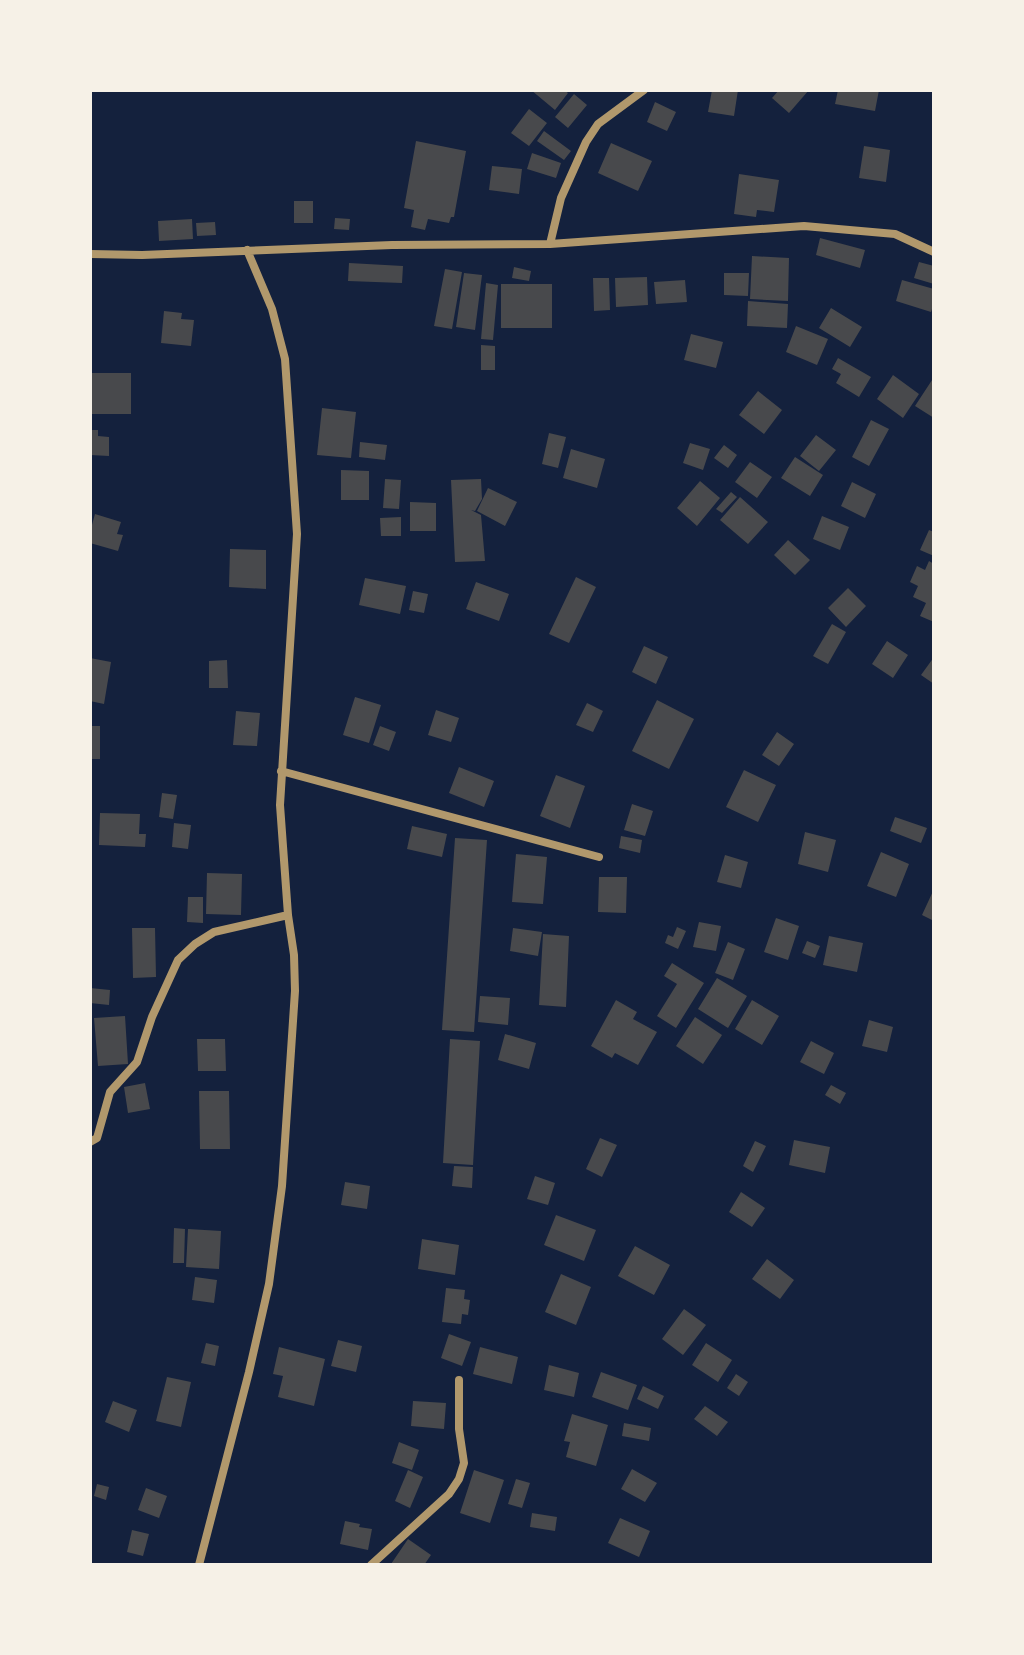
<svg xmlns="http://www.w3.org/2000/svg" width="1024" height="1655" font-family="'Fira Sans Condensed',sans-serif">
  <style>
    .building { fill: #48494c }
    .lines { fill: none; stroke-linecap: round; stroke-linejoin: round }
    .minor { stroke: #b1986c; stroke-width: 8 }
  </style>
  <rect width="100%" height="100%" fill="#14213d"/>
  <!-- building -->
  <path class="building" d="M 531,90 L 564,90 L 568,93 L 555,110 Z
    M 712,90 L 738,90 L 734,116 L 708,112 Z
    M 779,90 L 809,90 L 789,113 L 772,98 Z
    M 838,90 L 879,90 L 875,111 L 835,104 Z
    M 574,94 L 587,105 L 568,128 L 555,117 Z
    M 655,102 L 676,112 L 667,131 L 647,122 Z
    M 529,109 L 547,123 L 529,146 L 511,133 Z
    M 544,131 L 571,151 L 564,160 L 537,141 Z
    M 416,141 L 466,151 L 454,217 L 451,217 L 449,223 L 428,219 L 425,230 L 411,227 L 414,210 L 404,208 Z
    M 611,143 L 652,161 L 638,191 L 598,173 Z
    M 864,146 L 890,150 L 886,182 L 859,178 Z
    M 532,153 L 561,163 L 556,178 L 527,169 Z
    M 492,166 L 522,169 L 519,194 L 489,190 Z
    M 739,174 L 779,180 L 774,212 L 757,210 L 756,217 L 734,214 Z
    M 294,201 L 313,201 L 313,223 L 294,223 Z
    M 335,218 L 350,219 L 349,230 L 334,229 Z
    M 192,219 L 193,239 L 159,241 L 158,221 Z
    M 215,222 L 216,235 L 197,236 L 196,223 Z
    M 820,238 L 865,250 L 860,268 L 816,255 Z
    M 752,256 L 789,258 L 788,301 L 750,299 Z
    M 919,262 L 934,266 L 934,284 L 914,278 Z
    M 349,263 L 403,266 L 402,283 L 348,281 Z
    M 514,267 L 531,271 L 529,281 L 512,278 Z
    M 445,269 L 462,272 L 452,329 L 434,326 Z
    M 464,273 L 482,275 L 475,330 L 456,327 Z
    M 724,273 L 749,273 L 748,296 L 724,295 Z
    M 647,277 L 648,305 L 616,307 L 615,278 Z
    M 593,278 L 609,278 L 610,310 L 594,311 Z
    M 685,280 L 687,302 L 656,304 L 654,282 Z
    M 902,280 L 934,289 L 934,303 L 931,312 L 896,301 Z
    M 486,283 L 498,285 L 493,340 L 481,339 Z
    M 501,284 L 552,284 L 552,328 L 501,328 Z
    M 748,301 L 788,304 L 787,328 L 747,326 Z
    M 831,308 L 862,327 L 850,347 L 819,328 Z
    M 164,311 L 182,313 L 181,319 L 194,320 L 191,346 L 161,343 Z
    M 796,326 L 828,339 L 817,365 L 786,352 Z
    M 691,334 L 723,342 L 716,368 L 684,360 Z
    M 481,345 L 495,346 L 495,370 L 481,370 Z
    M 838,358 L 871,377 L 859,397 L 836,383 L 841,374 L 832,369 Z
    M 90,373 L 131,373 L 131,414 L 90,414 Z
    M 893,375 L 919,394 L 903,418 L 877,399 Z
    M 934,377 L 934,418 L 915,406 Z
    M 758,391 L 782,410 L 764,434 L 739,415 Z
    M 322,408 L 356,412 L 351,458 L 317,455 Z
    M 871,420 L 889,429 L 869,466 L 852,457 Z
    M 90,430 L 98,430 L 98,436 L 109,437 L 109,456 L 90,455 Z
    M 549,433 L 566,437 L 558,468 L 542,464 Z
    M 816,435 L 836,450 L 819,471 L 800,456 Z
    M 360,442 L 387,445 L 385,460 L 359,457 Z
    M 690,443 L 710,449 L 703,470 L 683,463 Z
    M 724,445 L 737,455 L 728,468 L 714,458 Z
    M 571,449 L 605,459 L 597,488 L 563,478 Z
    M 795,457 L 823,475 L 810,496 L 781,478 Z
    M 750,462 L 772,477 L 757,498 L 735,482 Z
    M 341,470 L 369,471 L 369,500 L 341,500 Z
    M 385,479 L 401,480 L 399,509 L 383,508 Z
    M 481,479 L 482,499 L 475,511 L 471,510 L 481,515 L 485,561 L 455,562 L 451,480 Z
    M 700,481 L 720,498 L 697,526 L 677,508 Z
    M 852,482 L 876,494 L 865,518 L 841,506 Z
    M 488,488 L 517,502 L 505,526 L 477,511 Z
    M 731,492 L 737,497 L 722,513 L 716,509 Z
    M 740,497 L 768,522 L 748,544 L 720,520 Z
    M 410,502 L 436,503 L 436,531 L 410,531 Z
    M 95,514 L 121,522 L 117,534 L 123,535 L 118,551 L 90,543 L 90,532 Z
    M 822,516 L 849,527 L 840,550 L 813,539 Z
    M 401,517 L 401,536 L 381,536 L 380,518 Z
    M 929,530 L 934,532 L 934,556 L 920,550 Z
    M 788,540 L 810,560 L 795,575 L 774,555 Z
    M 230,549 L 266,550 L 266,589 L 229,587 Z
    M 929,561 L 934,564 L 934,622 L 920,616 L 926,603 L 913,597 L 918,586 L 910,582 L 917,566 L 925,570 Z
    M 576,577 L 596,587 L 569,643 L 549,634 Z
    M 365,578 L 406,586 L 400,614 L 359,605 Z
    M 476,582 L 509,594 L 499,621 L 466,609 Z
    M 848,588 L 866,606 L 846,627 L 828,608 Z
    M 413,591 L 428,594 L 424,613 L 409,610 Z
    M 832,624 L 846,632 L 828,664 L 813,656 Z
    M 887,641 L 908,655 L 893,678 L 872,664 Z
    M 644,646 L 668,657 L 656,684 L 632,672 Z
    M 934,657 L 934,684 L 921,675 Z
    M 90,658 L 111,662 L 104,704 L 90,701 Z
    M 227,660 L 228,688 L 209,688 L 209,661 Z
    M 355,697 L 381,705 L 369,743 L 343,735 Z
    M 657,700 L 694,719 L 669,769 L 632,751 Z
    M 587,703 L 603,711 L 593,732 L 576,725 Z
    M 436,710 L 459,718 L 451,742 L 428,735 Z
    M 236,711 L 260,713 L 257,746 L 233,745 Z
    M 90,726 L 100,726 L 100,759 L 90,759 Z
    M 380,726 L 396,732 L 389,751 L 373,745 Z
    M 777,732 L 794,744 L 779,766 L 762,755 Z
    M 459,767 L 494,781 L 484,807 L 449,793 Z
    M 744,770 L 776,785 L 758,822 L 726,807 Z
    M 556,775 L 585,786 L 570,828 L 540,816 Z
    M 162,793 L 177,795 L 173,819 L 159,817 Z
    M 632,804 L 653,811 L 645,836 L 624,830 Z
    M 100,813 L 140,814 L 139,834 L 146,834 L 145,847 L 99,845 Z
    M 895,817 L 927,828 L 921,843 L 890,831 Z
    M 174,823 L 191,825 L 188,849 L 172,847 Z
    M 412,826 L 447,834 L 442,857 L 407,849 Z
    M 805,832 L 836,840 L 828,872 L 798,864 Z
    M 621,836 L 642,840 L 640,853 L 619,848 Z
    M 455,838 L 487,840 L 474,1032 L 442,1030 Z
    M 881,852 L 909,864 L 896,897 L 867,886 Z
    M 516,854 L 547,857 L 543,904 L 512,902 Z
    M 725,855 L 748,862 L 741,888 L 717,882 Z
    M 207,873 L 242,874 L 241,915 L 206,914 Z
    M 599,877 L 627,877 L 626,913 L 598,912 Z
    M 934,889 L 934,921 L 922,915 Z
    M 188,897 L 203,897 L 203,923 L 187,922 Z
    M 776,918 L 799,926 L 788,960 L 764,952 Z
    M 699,922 L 721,926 L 716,951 L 693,947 Z
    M 677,927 L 686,931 L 678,949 L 665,943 L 668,935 L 673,937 Z
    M 132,928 L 155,928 L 156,977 L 133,978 Z
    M 513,928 L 542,932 L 538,956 L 510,951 Z
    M 543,934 L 569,936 L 566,1007 L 539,1005 Z
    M 829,936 L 863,943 L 857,972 L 823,965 Z
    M 807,941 L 820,946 L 815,958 L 802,953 Z
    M 728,942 L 745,949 L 733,980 L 715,973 Z
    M 672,963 L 704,983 L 676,1028 L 657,1016 L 677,984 L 664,976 Z
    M 717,978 L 747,996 L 728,1028 L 698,1009 Z
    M 90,988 L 110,990 L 109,1005 L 90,1003 Z
    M 480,996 L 510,998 L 508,1025 L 478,1022 Z
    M 616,1000 L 637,1012 L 633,1019 L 657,1032 L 638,1065 L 615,1053 L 612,1058 L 591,1046 Z
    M 752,1000 L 779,1016 L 762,1045 L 735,1029 Z
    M 125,1016 L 128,1064 L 98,1066 L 94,1018 Z
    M 695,1017 L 722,1035 L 703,1064 L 676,1046 Z
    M 869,1020 L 893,1027 L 887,1052 L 862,1046 Z
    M 505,1034 L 536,1043 L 529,1069 L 498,1060 Z
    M 197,1039 L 225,1039 L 226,1071 L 198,1071 Z
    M 450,1039 L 480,1041 L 473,1165 L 443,1163 Z
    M 811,1041 L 834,1053 L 824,1074 L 800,1062 Z
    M 145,1083 L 150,1109 L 128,1113 L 124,1087 Z
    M 831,1085 L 846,1093 L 840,1104 L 825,1095 Z
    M 199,1091 L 229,1091 L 230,1149 L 200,1149 Z
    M 600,1138 L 617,1145 L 602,1177 L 586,1169 Z
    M 794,1140 L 830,1147 L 825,1173 L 789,1165 Z
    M 755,1141 L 766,1146 L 753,1172 L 743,1166 Z
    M 454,1166 L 473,1167 L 472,1188 L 452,1186 Z
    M 535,1176 L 555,1183 L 548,1205 L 527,1199 Z
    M 345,1182 L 370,1186 L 367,1209 L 341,1205 Z
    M 741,1192 L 765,1208 L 752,1227 L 729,1212 Z
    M 556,1215 L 596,1230 L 584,1261 L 544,1245 Z
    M 174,1228 L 185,1229 L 184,1263 L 173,1263 Z
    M 188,1229 L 221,1231 L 219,1269 L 186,1267 Z
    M 422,1239 L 459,1245 L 455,1275 L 418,1269 Z
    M 635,1246 L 670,1265 L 654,1295 L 618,1276 Z
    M 767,1259 L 794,1280 L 780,1299 L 752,1279 Z
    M 561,1274 L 591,1287 L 576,1325 L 545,1312 Z
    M 195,1277 L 217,1280 L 214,1303 L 192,1300 Z
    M 446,1288 L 465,1290 L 464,1299 L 470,1300 L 468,1315 L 462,1314 L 461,1324 L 442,1322 Z
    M 684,1309 L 706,1325 L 683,1355 L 662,1339 Z
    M 449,1334 L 471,1342 L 462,1366 L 441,1358 Z
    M 338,1340 L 362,1346 L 356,1372 L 331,1366 Z
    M 206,1343 L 219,1346 L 215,1366 L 201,1363 Z
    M 706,1343 L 732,1360 L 718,1382 L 692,1365 Z
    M 279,1347 L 325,1359 L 314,1406 L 278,1397 L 283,1376 L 273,1374 Z
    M 480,1347 L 518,1357 L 512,1384 L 473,1374 Z
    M 549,1365 L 579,1373 L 574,1397 L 544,1390 Z
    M 601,1372 L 637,1385 L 628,1410 L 592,1397 Z
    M 736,1374 L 748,1382 L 739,1396 L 727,1388 Z
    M 167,1377 L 191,1382 L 181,1427 L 156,1421 Z
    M 643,1386 L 664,1396 L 658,1409 L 637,1399 Z
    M 113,1401 L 137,1410 L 129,1432 L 105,1422 Z
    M 413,1401 L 446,1403 L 444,1429 L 411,1426 Z
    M 705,1406 L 728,1422 L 717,1436 L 694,1419 Z
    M 572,1414 L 608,1425 L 596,1466 L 566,1457 L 570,1442 L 564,1441 Z
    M 624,1423 L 651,1428 L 649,1441 L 622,1436 Z
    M 399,1442 L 419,1450 L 412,1470 L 392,1463 Z
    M 632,1469 L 657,1483 L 645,1502 L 621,1489 Z
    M 408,1470 L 423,1477 L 410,1508 L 395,1501 Z
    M 474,1470 L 504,1480 L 490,1523 L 460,1513 Z
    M 516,1479 L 530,1483 L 522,1508 L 508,1504 Z
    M 97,1484 L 109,1487 L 106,1500 L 94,1496 Z
    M 146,1488 L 167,1496 L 159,1518 L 138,1510 Z
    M 532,1513 L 557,1517 L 555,1531 L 530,1527 Z
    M 620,1518 L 650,1531 L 639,1557 L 608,1543 Z
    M 345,1521 L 360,1524 L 359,1527 L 372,1529 L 368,1550 L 340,1544 Z
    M 132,1530 L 149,1534 L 143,1556 L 127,1552 Z
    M 408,1539 L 431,1555 L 424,1565 L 392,1565 L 391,1564 Z"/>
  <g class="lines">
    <!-- minor -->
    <path class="minor" d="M 550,244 L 561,198 L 586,142 L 598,124 L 644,90
      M 90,254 L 142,255 L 392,245 L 550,244 L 804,226 L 895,234 L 934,252
      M 281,771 L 599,857
      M 90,1142 L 97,1138 L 110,1092 L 137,1062 L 152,1017 L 178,960 L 195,944 L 214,932 L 288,915
      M 199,1565 L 249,1372 L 269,1284 L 282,1186 L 295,991 L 294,955 L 288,915 L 280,805 L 297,534 L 285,359 L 272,309 L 247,250
      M 371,1565 L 449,1494 L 459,1479 L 464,1463 L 459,1429 L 459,1380"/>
  </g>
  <!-- border -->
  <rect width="1024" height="1655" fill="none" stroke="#f6f1e7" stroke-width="184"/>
</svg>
